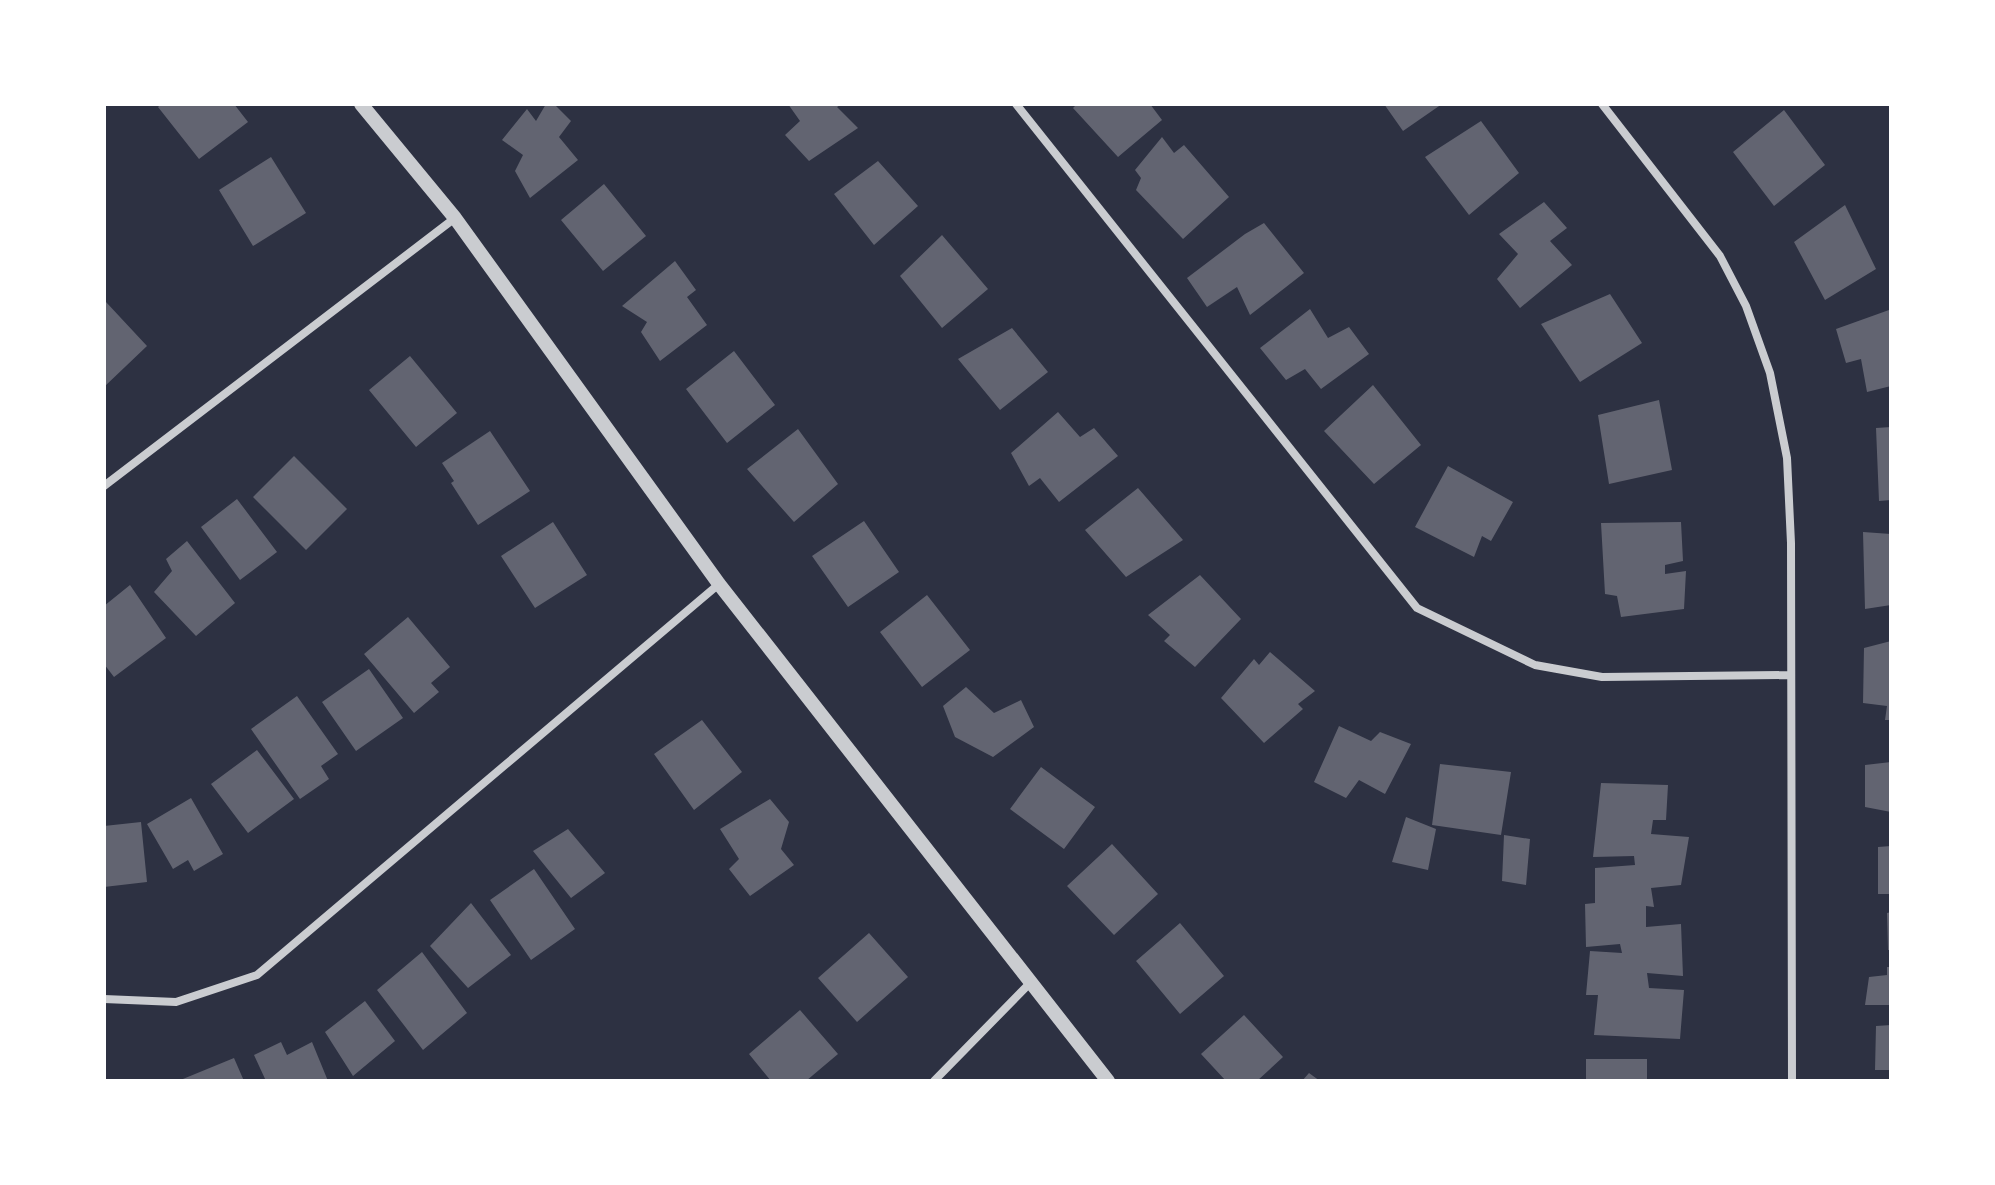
<svg xmlns="http://www.w3.org/2000/svg" width="1995" height="1185" font-family="'Asap Condensed',sans-serif">
  <style>
    .building { fill: #626471 }
    .lines { fill: none; stroke-linecap: round; stroke-linejoin: round }
    .minor { stroke: #caccd0; stroke-width: 8 }
    .tertiary { stroke: #caccd0; stroke-width: 14 }
  </style>
  <rect width="100%" height="100%" fill="#2d3142"/>
  <!-- building -->
  <path class="building" d="M 161,104 L 234,104 L 248,122 L 199,159 L 158,107 Z
    M 546,104 L 554,104 L 571,121 L 559,137 L 578,160 L 530,198 L 515,171 L 523,155 L 502,140 L 527,109 L 536,121 Z
    M 788,104 L 842,104 L 837,107 L 858,128 L 809,161 L 785,135 L 800,121 Z
    M 1077,104 L 1150,104 L 1162,120 L 1118,157 L 1073,108 Z
    M 1384,104 L 1442,104 L 1403,131 Z
    M 1784,110 L 1825,165 L 1774,206 L 1733,152 Z
    M 1481,121 L 1519,173 L 1469,215 L 1425,157 Z
    M 1162,137 L 1174,153 L 1184,145 L 1229,197 L 1183,239 L 1136,190 L 1141,178 L 1135,170 Z
    M 271,157 L 306,213 L 253,246 L 219,190 Z
    M 878,161 L 918,206 L 874,245 L 834,194 Z
    M 604,184 L 646,236 L 603,271 L 561,220 Z
    M 1544,202 L 1567,228 L 1550,241 L 1572,265 L 1520,308 L 1497,279 L 1518,254 L 1499,234 Z
    M 1845,205 L 1876,269 L 1825,300 L 1794,242 Z
    M 1264,223 L 1304,273 L 1250,315 L 1237,287 L 1207,307 L 1187,278 L 1245,234 Z
    M 942,235 L 988,289 L 942,328 L 900,276 Z
    M 675,261 L 696,290 L 687,297 L 707,325 L 660,361 L 641,332 L 647,322 L 622,306 Z
    M 1610,294 L 1642,343 L 1580,382 L 1541,324 Z
    M 106,302 L 147,346 L 104,387 L 104,305 Z
    M 1310,309 L 1328,338 L 1349,327 L 1369,354 L 1321,389 L 1305,369 L 1286,380 L 1260,348 Z
    M 1889,310 L 1891,386 L 1867,392 L 1861,359 L 1846,363 L 1836,329 Z
    M 1012,328 L 1048,372 L 1000,410 L 958,359 Z
    M 734,351 L 775,405 L 727,443 L 686,389 Z
    M 410,356 L 457,413 L 416,447 L 369,390 Z
    M 1373,385 L 1421,445 L 1374,484 L 1324,431 Z
    M 1659,400 L 1672,470 L 1609,484 L 1598,415 Z
    M 1058,412 L 1080,437 L 1094,428 L 1118,456 L 1059,502 L 1040,478 L 1029,486 L 1011,453 Z
    M 1891,427 L 1891,500 L 1879,501 L 1876,428 Z
    M 798,429 L 838,484 L 794,522 L 747,469 Z
    M 490,431 L 530,491 L 478,525 L 451,483 L 454,481 L 442,463 Z
    M 294,456 L 347,509 L 306,550 L 253,497 Z
    M 1448,466 L 1513,502 L 1491,541 L 1482,536 L 1474,557 L 1415,527 Z
    M 1138,488 L 1183,540 L 1126,577 L 1085,530 Z
    M 237,499 L 277,552 L 240,580 L 201,527 Z
    M 864,521 L 899,572 L 848,607 L 812,556 Z
    M 553,522 L 587,575 L 535,608 L 501,556 Z
    M 1681,522 L 1683,561 L 1665,565 L 1665,574 L 1686,571 L 1684,609 L 1621,617 L 1617,596 L 1605,594 L 1601,523 Z
    M 1863,532 L 1891,534 L 1891,605 L 1865,609 Z
    M 187,541 L 235,603 L 196,636 L 154,592 L 172,571 L 166,559 Z
    M 1200,575 L 1241,619 L 1195,667 L 1164,641 L 1170,635 L 1148,615 Z
    M 130,585 L 166,638 L 114,677 L 104,664 L 104,606 Z
    M 927,595 L 970,650 L 922,687 L 880,632 Z
    M 408,617 L 450,667 L 431,683 L 439,692 L 414,713 L 364,654 Z
    M 1891,641 L 1891,720 L 1885,720 L 1887,706 L 1863,703 L 1864,648 Z
    M 1270,652 L 1315,691 L 1298,704 L 1303,709 L 1264,743 L 1221,698 L 1254,659 L 1259,665 Z
    M 369,669 L 403,718 L 356,751 L 322,702 Z
    M 966,687 L 994,713 L 1021,700 L 1034,727 L 993,757 L 955,737 L 943,706 Z
    M 297,696 L 338,754 L 321,766 L 329,779 L 300,799 L 251,729 Z
    M 702,720 L 742,772 L 694,810 L 654,754 Z
    M 1339,726 L 1371,741 L 1380,732 L 1411,744 L 1385,794 L 1359,780 L 1346,798 L 1314,782 Z
    M 257,750 L 294,799 L 248,833 L 211,784 Z
    M 1891,762 L 1891,812 L 1865,807 L 1865,765 Z
    M 1440,764 L 1511,772 L 1501,835 L 1432,825 Z
    M 1041,767 L 1095,807 L 1064,849 L 1010,809 Z
    M 1601,783 L 1668,785 L 1666,820 L 1653,820 L 1651,834 L 1689,837 L 1681,885 L 1651,888 L 1654,907 L 1646,906 L 1646,927 L 1681,924 L 1683,976 L 1647,973 L 1649,988 L 1684,990 L 1680,1039 L 1594,1035 L 1598,995 L 1586,995 L 1590,951 L 1622,953 L 1620,944 L 1586,947 L 1585,904 L 1595,903 L 1595,868 L 1635,865 L 1634,856 L 1593,857 Z
    M 191,798 L 223,854 L 194,871 L 188,860 L 173,869 L 147,824 Z
    M 770,799 L 789,822 L 781,849 L 794,865 L 750,896 L 729,869 L 739,859 L 720,829 Z
    M 1406,817 L 1436,829 L 1428,870 L 1392,862 Z
    M 141,822 L 147,882 L 104,887 L 104,826 Z
    M 568,829 L 605,873 L 571,898 L 533,851 Z
    M 1504,835 L 1530,839 L 1526,885 L 1502,881 Z
    M 1112,844 L 1158,894 L 1114,935 L 1067,886 Z
    M 1891,846 L 1891,894 L 1878,894 L 1878,847 Z
    M 534,869 L 575,929 L 531,960 L 490,900 Z
    M 471,903 L 511,955 L 468,988 L 430,946 Z
    M 1891,912 L 1891,950 L 1888,950 L 1887,913 Z
    M 1180,923 L 1224,976 L 1180,1014 L 1136,961 Z
    M 869,933 L 908,977 L 857,1022 L 818,978 Z
    M 422,952 L 467,1013 L 423,1050 L 377,990 Z
    M 1887,967 L 1891,967 L 1891,1005 L 1865,1005 L 1869,977 L 1887,975 Z
    M 365,1001 L 395,1041 L 353,1076 L 325,1032 Z
    M 800,1010 L 838,1054 L 806,1081 L 771,1081 L 749,1054 Z
    M 1244,1015 L 1283,1057 L 1257,1081 L 1226,1081 L 1201,1054 Z
    M 1891,1025 L 1891,1070 L 1875,1070 L 1876,1026 Z
    M 281,1042 L 287,1055 L 312,1042 L 328,1081 L 266,1081 L 254,1055 Z
    M 234,1058 L 244,1081 L 178,1081 Z
    M 1586,1059 L 1647,1059 L 1647,1081 L 1586,1081 Z
    M 1309,1073 L 1320,1081 L 1302,1081 Z"/>
  <g class="lines">
    <!-- minor -->
    <path class="minor" d="M 1016,104 L 1417,608 L 1535,665 L 1602,677 L 1791,675
      M 1602,104 L 1720,256 L 1746,306 L 1770,373 L 1787,458 L 1791,543 L 1792,1081
      M 104,486 L 455,218
      M 104,999 L 176,1002 L 257,975 L 719,584
      M 934,1081 L 1031,982"/>
    <!-- tertiary -->
    <path class="tertiary" d="M 361,104 L 455,218 L 719,584 L 1108,1081"/>
  </g>
  <!-- border -->
  <rect width="1995" height="1185" fill="none" stroke="#ffffff" stroke-width="212"/>
</svg>
